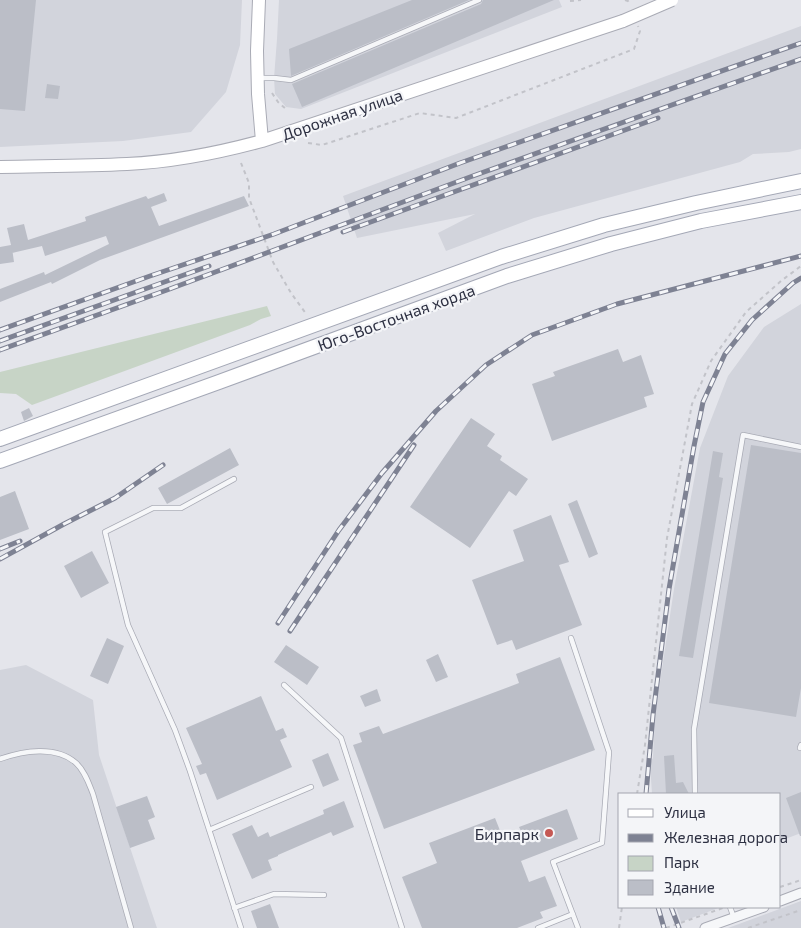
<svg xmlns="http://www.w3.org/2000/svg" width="801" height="928" font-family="'Exo 2',sans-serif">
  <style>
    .built { fill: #d2d4dc }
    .green { fill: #c7d4c6 }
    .building { fill: #bbbec7 }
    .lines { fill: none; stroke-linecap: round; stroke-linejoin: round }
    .lane-casing { stroke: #a9abb5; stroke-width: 6 }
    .street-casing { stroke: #a9abb5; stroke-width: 11 }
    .secondary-casing { stroke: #a9abb5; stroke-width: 14 }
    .primary-casing { stroke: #a4a8b6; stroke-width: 16 }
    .path { stroke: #c2c3c9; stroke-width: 2; stroke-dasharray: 4 4; stroke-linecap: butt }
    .lane { stroke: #f6f7f9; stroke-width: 4.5 }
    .street { stroke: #f6f7f9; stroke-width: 9 }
    .secondary { stroke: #fff; stroke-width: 12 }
    .primary { stroke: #fff; stroke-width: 14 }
    .rail-casing { stroke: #7e8293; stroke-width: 5 }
    .rail { stroke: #f4f5f8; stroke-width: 3; stroke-dasharray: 9; stroke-linecap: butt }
    .secondary-bridge-casing { stroke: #a9abb5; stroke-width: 14; stroke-linecap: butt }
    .secondary-bridge { stroke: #fff; stroke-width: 12 }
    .poi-dot { fill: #c55853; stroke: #f4f5f8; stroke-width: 2 }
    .labels { text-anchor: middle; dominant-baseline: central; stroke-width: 4.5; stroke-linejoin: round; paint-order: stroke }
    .street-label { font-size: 16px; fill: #2d3042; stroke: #f4f5f8 }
    .poi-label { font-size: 16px; fill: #2d3042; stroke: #f4f5f8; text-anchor: end }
  </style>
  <rect width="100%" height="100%" fill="#e4e5eb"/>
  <!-- built -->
  <path class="built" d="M 0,0 L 242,0 L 240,45 L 226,92 L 191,132 L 123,141 L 0,147 Z
    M 279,0 L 559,0 L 562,7 L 301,109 L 286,107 L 275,94 L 274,78 L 277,39 Z
    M 801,26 L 801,149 L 789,152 L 753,154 L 740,162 L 534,218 L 446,251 L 438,233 L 475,214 L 357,238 L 343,196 Z
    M 801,304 L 801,833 L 780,841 L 780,794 L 652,794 L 650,763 L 653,758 L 655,715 L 674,589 L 700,448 L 728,376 L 764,327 Z
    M 26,665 L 93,700 L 99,755 L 157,928 L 0,928 L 0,670 Z
    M 801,901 L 801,928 L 728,928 Z
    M 676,907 L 721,907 L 681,922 Z"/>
  <!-- green -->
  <path class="green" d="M 267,306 L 271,316 L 261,319 L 250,325 L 32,405 L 16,394 L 0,393 L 0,372 Z"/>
  <!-- building -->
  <path class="building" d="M 0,0 L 36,0 L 25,111 L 0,109 Z
    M 412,0 L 469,0 L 291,76 L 289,49 Z
    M 483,0 L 554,0 L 302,107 L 292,84 L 481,4 Z
    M 47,84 L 60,86 L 58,99 L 45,98 Z
    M 164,193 L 167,201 L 151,207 L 159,226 L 244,196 L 249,206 L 100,260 L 52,284 L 51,282 L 0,302 L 0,289 L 44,272 L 45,275 L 109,244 L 106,236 L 45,256 L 42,246 L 12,253 L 12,248 L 14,262 L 0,264 L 0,247 L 11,245 L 7,228 L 24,224 L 28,240 L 86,221 L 85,217 L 146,196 L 148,199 Z
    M 618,349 L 623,362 L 641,355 L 654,394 L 644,397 L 647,407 L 552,441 L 532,384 L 555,376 L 553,372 Z
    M 29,408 L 33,416 L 24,421 L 21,412 Z
    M 471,418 L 495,434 L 487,446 L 502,456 L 500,460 L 528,479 L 516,496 L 509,491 L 470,548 L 410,507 Z
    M 751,445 L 801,453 L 801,688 L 796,717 L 709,703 Z
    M 230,448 L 239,465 L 167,504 L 158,488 Z
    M 713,451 L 723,453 L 719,477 L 723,478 L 693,658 L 679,656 Z
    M 15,491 L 29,529 L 0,540 L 0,497 Z
    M 577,500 L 598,554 L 589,558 L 568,504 Z
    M 551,515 L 569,562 L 559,565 L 582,625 L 516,650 L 512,640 L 497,645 L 472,580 L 524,561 L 513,530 Z
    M 92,551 L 109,583 L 81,598 L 64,566 Z
    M 107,638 L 124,646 L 108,684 L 90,676 Z
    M 286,645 L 319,667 L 307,685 L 274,662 Z
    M 438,654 L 448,677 L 436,682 L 426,660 Z
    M 560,657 L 595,750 L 384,829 L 353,745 L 362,742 L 359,733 L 379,726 L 383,734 L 519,683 L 516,674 Z
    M 377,689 L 381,701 L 365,707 L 360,696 Z
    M 261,696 L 276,731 L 283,728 L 287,737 L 280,740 L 292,767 L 217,800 L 206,773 L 200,775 L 196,766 L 202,764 L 186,728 Z
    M 328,753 L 339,780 L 323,787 L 312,760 Z
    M 674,755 L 676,783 L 683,782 L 689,794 L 666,794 L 664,756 Z
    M 801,792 L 801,836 L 800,836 L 786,798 Z
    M 147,796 L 155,817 L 148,820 L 155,839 L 130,848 L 116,807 Z
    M 344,801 L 354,827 L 333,836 L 331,832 L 278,855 L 278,856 L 268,860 L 272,870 L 252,879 L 232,834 L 252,825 L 258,837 L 268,832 L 270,837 L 324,814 L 323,810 Z
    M 567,809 L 578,839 L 521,861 L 529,882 L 545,876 L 557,906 L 540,912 L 543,918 L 517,928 L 422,928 L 402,877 L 437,863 L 429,843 L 495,818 L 503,838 L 521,831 L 519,827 Z
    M 270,904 L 279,928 L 257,928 L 251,911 Z"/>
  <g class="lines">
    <!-- lane casing -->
    <g class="lane-casing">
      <path id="lane" d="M 260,78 L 274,78 L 291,80 L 479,0
        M 234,479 L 181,508 L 153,508 L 105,532 L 128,625 L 175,730 L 190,771 L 241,928
        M 571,638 L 609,752 L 602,843 L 553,862 L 578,928
        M 284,685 L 341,738 L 402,928
        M 800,748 L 801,745
        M 0,759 C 23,751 56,745 76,763 C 85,771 89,784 93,794 L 131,928
        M 695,794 L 694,729 L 743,435 L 801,447
        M 209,830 L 311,787
        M 730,907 L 734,918
        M 234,908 L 274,894 L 324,895
        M 538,928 L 573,914"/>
    </g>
    <!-- street casing -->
    <g class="street-casing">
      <path id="street" d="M 780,901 L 801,893
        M 705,928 L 764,907"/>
    </g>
    <!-- secondary casing -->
    <g class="secondary-casing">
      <path id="secondary" d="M 259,0 L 257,51 L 258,94 L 262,141
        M 0,167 C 42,166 84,166 127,164 C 172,162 218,153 262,141 L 623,21"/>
    </g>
    <!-- primary casing -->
    <g class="primary-casing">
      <path id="primary" d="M 0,439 L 501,257 L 604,225 L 696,203 L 801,181
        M 0,461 L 219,382 L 507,276 L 611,244 L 701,221 L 801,202"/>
    </g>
    <!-- path -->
    <path class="path" d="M 625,0 L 628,1 L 630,5
      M 570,1 L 581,0
      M 272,93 L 278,102 L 287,110
      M 308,143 L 322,145 L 420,113 L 456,118 L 634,49 L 640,31 L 638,26
      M 241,163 L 249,183 L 249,198 L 273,262 L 291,293 L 307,315
      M 637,794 L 645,745 L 667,538 L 692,404 L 711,361 L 746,312 L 781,281 L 801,266
      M 780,887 L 801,880
      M 619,928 L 622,907
      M 666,928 L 723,908
      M 748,928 L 801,910"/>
    <!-- lane -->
    <use href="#lane" class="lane"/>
    <!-- street -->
    <use href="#street" class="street"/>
    <!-- secondary -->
    <use href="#secondary" class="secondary"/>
    <!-- primary -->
    <use href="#primary" class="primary"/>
    <!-- rail casing -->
    <g class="rail-casing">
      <path id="rail" d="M 343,232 L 658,118
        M 0,330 L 150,276 L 274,234 L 460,163 L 801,43
        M 0,341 L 209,266
        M 0,350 L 167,290 L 470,177 L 801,59
        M 0,549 L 20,541
        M 0,559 L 64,524 L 115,498 L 163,465
        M 278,623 L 339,530 L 382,473 L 436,411 L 486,365 L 532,335 L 617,304 L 801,256
        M 290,631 L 414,445
        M 646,794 L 653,715 L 669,589 L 694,446 L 703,402 L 725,354 L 752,320 L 793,283 L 801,278
        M 658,907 L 664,928
        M 671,907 L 679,928"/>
    </g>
    <!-- rail -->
    <use href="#rail" class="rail"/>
    <!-- secondary-bridge casing -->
    <g class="secondary-bridge-casing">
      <path id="secondary-bridge" d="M 623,21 L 672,0"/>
    </g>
    <!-- secondary-bridge -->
    <use href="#secondary-bridge" class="secondary-bridge"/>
  </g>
  <!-- markers -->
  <circle class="poi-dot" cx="549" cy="833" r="5"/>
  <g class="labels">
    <!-- street labels -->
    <g class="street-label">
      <text transform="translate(342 114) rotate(-19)">Дорожная улица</text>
      <text transform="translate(396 317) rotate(-20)">Юго-Восточная хорда</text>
    </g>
    <!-- poi labels -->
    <g class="poi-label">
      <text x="539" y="833">Бирпарк</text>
    </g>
  </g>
  <!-- legend -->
  <rect x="618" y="793" width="162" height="115" fill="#f4f5f8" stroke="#a4a6af"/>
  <rect x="628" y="809" width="25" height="8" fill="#ffffff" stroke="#a4a6af"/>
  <text x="664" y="818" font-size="15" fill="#2d3042">Улица</text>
  <rect x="628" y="834" width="25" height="8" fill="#7e8293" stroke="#a4a6af"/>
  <text x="664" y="843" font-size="15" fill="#2d3042">Железная дорога</text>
  <rect x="628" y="856" width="25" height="15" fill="#c7d4c6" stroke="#a4a6af"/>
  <text x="664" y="868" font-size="15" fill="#2d3042">Парк</text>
  <rect x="628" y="880" width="25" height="15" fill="#bbbec7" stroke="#a4a6af"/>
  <text x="664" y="893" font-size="15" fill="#2d3042">Здание</text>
</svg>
